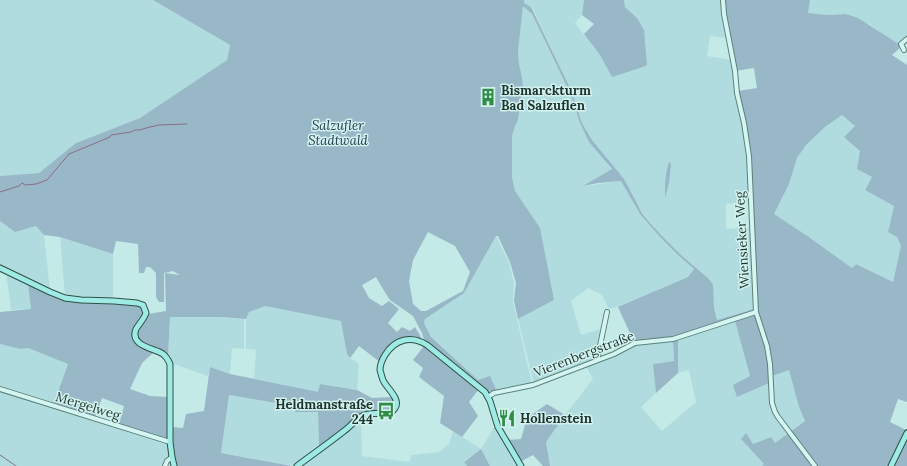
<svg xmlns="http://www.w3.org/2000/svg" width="907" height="466" font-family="Lora,serif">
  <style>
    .farmland { fill: #b1dcdf }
    .green { fill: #98b7c7; fill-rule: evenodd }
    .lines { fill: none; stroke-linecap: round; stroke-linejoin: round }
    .stream { stroke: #8a6d8a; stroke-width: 1 }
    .minor-casing { stroke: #5b8279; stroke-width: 6 }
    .major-casing { stroke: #2f5046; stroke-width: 7 }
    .minor { stroke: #d5f5f3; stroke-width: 4 }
    .major { stroke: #9eeae4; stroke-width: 5 }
    .labels { text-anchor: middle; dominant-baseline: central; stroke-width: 3; stroke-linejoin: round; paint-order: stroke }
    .poi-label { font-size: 13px; font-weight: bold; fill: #1e342d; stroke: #d2f2f0; text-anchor: start }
    .park-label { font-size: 13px; font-style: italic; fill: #273b4e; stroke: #d2f2f0 }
    .street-label { font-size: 13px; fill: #1e342d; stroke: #d2f2f0 }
  </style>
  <rect width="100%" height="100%" fill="#c3eae7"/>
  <!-- farmland -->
  <path class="farmland" d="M 0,0 L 153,0 L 230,45 L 227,60 L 140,118 L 76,143 L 39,173 L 0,176 Z
    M 524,0 L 584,0 L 582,15 L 575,23 L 600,55 L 612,77 L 637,18 L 625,7 L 624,0 L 722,0 L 728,38 L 710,36 L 707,56 L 732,60 L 735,93 L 743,123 L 747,156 L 750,202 L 726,204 L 726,229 L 750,227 L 754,309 L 717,320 L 714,308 L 709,279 L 680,254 L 662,236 L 650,223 L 592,140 L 582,123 L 571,90 L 532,7 L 524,3 Z
    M 810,0 L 907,0 L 907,37 L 897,43 L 870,25 L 847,14 L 828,15 L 807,13 Z
    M 523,5 L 532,14 L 570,93 L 580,123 L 589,141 L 612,170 L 585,186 L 621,181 L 640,214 L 660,237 L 679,256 L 694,269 L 688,277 L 679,281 L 618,307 L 609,309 L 602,295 L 588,288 L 571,301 L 581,335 L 600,329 L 594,360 L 534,384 L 518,319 L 554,300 L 515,191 L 512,177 L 512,136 L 515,125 L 518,120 L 523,87 L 522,77 L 519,65 L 518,51 Z
    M 842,115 L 855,126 L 860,151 L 872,177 L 865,190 L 894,206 L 888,231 L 897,237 L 901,246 L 893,282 L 856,264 L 852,268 L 806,235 L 774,214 L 789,184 L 797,158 L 806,145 L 825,127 Z
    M 0,221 L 15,232 L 36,226 L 44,235 L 50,291 L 0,266 Z
    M 496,236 L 509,263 L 514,283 L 513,302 L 532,384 L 497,392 L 478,380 L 431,337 L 424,323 L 425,319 L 464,293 Z
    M 60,237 L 113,254 L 113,300 L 65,297 Z
    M 6,273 L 28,284 L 31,309 L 11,310 Z
    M 265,306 L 342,321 L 347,354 L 350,358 L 359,364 L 357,390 L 320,384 L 318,393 L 254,380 L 256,350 L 246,349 L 246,319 L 249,312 Z
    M 170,317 L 223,317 L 244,319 L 244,349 L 232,348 L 230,374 L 210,367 L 208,376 L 171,363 L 168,356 Z
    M 735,321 L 750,376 L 737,397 L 771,382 L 772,376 L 789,369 L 799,407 L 805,421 L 774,444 L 771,437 L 753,444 L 746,434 L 741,439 L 764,464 L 762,466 L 550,466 L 546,442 L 565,415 L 593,379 L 585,365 L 635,344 L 673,340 L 674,361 L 653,364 L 656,393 L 641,407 L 662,431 L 696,402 L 689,370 L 678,373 L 677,339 Z
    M 0,344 L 20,349 L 28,348 L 68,364 L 54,403 L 0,387 Z
    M 0,390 L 168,443 L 170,455 L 166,460 L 164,466 L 0,466 Z
    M 229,395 L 295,406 L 295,412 L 318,412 L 319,448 L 294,466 L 221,453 Z
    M 361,418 L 362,456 L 409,462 L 412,455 L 439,452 L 449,444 L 453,431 L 481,449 L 496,424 L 520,466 L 490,466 L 481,449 L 464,461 L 467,466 L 300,466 Z"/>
  <!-- green -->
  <path class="green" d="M 153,0 L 524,0 L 524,3 L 531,7 L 571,90 L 582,123 L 592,140 L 624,179 L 642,213 L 650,223 L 662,236 L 680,254 L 709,279 L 713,285 L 714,308 L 717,320 L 754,309 L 765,346 L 769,362 L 769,383 L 737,397 L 733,385 L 750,376 L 735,321 L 678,339 L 678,373 L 656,393 L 653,364 L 674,361 L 673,340 L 634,342 L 618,307 L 688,277 L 694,269 L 679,256 L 660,237 L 640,214 L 621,181 L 598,183 L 583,186 L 612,169 L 589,142 L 580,123 L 570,93 L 532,14 L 523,6 L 518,51 L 519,64 L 522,77 L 523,87 L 518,120 L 515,126 L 512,136 L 512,177 L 515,191 L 540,228 L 554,300 L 518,319 L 514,301 L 516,283 L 510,262 L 498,236 L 496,236 L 464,293 L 425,319 L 424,323 L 431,337 L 478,380 L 490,376 L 497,392 L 488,394 L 424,340 L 422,333 L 413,316 L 390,300 L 386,294 L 376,277 L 362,285 L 369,298 L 382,306 L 389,301 L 399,309 L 388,323 L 397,332 L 402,327 L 410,331 L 415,327 L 421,337 L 420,339 L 401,340 L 380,362 L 359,346 L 350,358 L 347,354 L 341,321 L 265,306 L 249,312 L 246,319 L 223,317 L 170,317 L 168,356 C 158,352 132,345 138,330 C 139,324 145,318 148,314 L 166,311 L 165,273 L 180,275 L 173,271 L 164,273 L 164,302 L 159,302 L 156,297 L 156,273 L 150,267 L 146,267 L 144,273 L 139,273 L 138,244 L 116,241 L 113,254 L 60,237 L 44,235 L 36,226 L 15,232 L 0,221 L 0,176 L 39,173 L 76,143 L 140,118 L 227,60 L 230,45 ZM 428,232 L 455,246 L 470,272 L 463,291 L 426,311 L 421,311 L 413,304 L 409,281 L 413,260 Z
    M 584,0 L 624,0 L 625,7 L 637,18 L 644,30 L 647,65 L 643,67 L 612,77 L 600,55 L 584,34 L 594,24 L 582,15 Z
    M 724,0 L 810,0 L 808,13 L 828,15 L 846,14 L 858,18 L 902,46 L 892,55 L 907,65 L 907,402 L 898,399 L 890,422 L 906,430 L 888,466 L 762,466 L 764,464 L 741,439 L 746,433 L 753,444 L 771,437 L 775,443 L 805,421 L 799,407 L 789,370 L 772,376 L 771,365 L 757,311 L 750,156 L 738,91 L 757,88 L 754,68 L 735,71 L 725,13 ZM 842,115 L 855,126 L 844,137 L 860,151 L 857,169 L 872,177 L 865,190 L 894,206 L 888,232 L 897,237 L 901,246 L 893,282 L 856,264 L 852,268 L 806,235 L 774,214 L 789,184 L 797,158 L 806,145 L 825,127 Z
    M 669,162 L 671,164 L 669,183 L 665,198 C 665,185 665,174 669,162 Z
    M 28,284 L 65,299 L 114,301 L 142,306 L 144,314 L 135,328 L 136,340 L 154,352 L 142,363 L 130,389 L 150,396 L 168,397 L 168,439 L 119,425 L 124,406 L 102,398 L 95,417 L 54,403 L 68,364 L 28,348 L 20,349 L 0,344 L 0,312 L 31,309 Z
    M 424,346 L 479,389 L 469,402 L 478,416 L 462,437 L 440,423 L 444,396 L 419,377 L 423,368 L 413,360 Z
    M 210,367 L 230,374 L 318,392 L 320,384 L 357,390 L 372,398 L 392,397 L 394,400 L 395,406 L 392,410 L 387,412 L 369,412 L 319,448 L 318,412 L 295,412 L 295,406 L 229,395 L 221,453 L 292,466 L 176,466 L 172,446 L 171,427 L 183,428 L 186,414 L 204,411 Z
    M 547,404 L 565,415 L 546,442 L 550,466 L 543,466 L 533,455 L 520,462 L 507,440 L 521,439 L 527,418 Z
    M 907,437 L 907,466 L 893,466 Z
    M 481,449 L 490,466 L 467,466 L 464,462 Z"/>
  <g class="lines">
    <!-- stream -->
    <path class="stream" d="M 0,192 L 19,186 L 22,183 L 26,185 L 36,184 L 47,180 L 69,154 L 110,137 L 111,135 L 131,132 L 135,130 L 140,130 L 146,128 L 159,125 L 187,124
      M 0,455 L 16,466"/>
    <!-- minor casing -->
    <g class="minor-casing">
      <path id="minor" d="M 723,0 L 724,14 L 735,71 L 737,93 L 744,123 L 749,156 L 756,312 L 767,346 L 770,364 L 772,403 L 775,412 L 778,417 L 815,466
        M 904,50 L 901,44 L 907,39
        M 597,360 L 607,312
        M 0,389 L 170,442
        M 488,397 L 494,393 L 533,385 L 614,354 L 635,343 L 673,339 L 756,312
        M 165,466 L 167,461 L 172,457"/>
    </g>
    <!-- major casing -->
    <g class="major-casing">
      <path id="major" d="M 0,268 L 50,292 L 65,298 L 81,300 L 114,301 L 137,303 L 143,305 L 146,313 C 144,319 139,324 136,329 C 129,346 154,348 163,354 C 167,357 168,360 170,364 L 170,442 L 172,457 L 174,466
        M 297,466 C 313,454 329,443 344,431 C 350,427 354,421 360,417 C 363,416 367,414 369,414 C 377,412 390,417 395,408 C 401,400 388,389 384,382 C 382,379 381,373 380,370 C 380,365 382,360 385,355 C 395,339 411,335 427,345 L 485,392 L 490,401 L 498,427 L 521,466
        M 891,466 L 907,433"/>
    </g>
    <!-- minor -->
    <use href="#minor" class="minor"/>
    <!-- major -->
    <use href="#major" class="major"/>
  </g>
  <!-- icons -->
  <defs>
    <g id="building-bare" transform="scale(1.38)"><path d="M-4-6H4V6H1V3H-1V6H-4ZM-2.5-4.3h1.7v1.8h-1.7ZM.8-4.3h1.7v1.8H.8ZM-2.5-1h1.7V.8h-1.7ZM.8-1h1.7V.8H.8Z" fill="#318c45" stroke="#d2f2f0" stroke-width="2.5" paint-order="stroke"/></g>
    <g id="bus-bare" transform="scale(1.38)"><path d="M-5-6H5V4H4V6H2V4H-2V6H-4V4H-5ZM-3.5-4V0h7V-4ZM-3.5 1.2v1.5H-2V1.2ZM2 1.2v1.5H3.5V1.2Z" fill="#318c45" stroke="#d2f2f0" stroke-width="2.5" paint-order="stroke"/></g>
    <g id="restaurant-bare" transform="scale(1.38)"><path d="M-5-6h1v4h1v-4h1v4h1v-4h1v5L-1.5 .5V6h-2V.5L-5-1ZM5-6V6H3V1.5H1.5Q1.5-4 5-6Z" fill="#318c45" stroke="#d2f2f0" stroke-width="2.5" paint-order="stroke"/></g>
  </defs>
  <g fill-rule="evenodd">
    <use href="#building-bare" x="488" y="97"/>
    <use href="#bus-bare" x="386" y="411"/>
    <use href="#restaurant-bare" x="507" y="418"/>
  </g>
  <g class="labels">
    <!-- poi labels -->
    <g class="poi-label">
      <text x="501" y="90">Bismarckturm<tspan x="501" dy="15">Bad Salzuflen</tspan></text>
      <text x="373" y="404" text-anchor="end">Heldmanstraße<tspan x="373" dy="15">244</tspan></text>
      <text x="520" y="418">Hollenstein</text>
    </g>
    <!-- park labels -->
    <g class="park-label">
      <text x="338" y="125">Salzufler<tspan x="338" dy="15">Stadtwald</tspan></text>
    </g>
    <!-- street labels -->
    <g class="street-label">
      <text transform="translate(742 240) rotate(-93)">Wiensieker Weg</text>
      <text transform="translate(584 354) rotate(-21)">Vierenbergstraße</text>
      <text transform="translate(88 406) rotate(17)">Mergelweg</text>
    </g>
  </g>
</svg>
